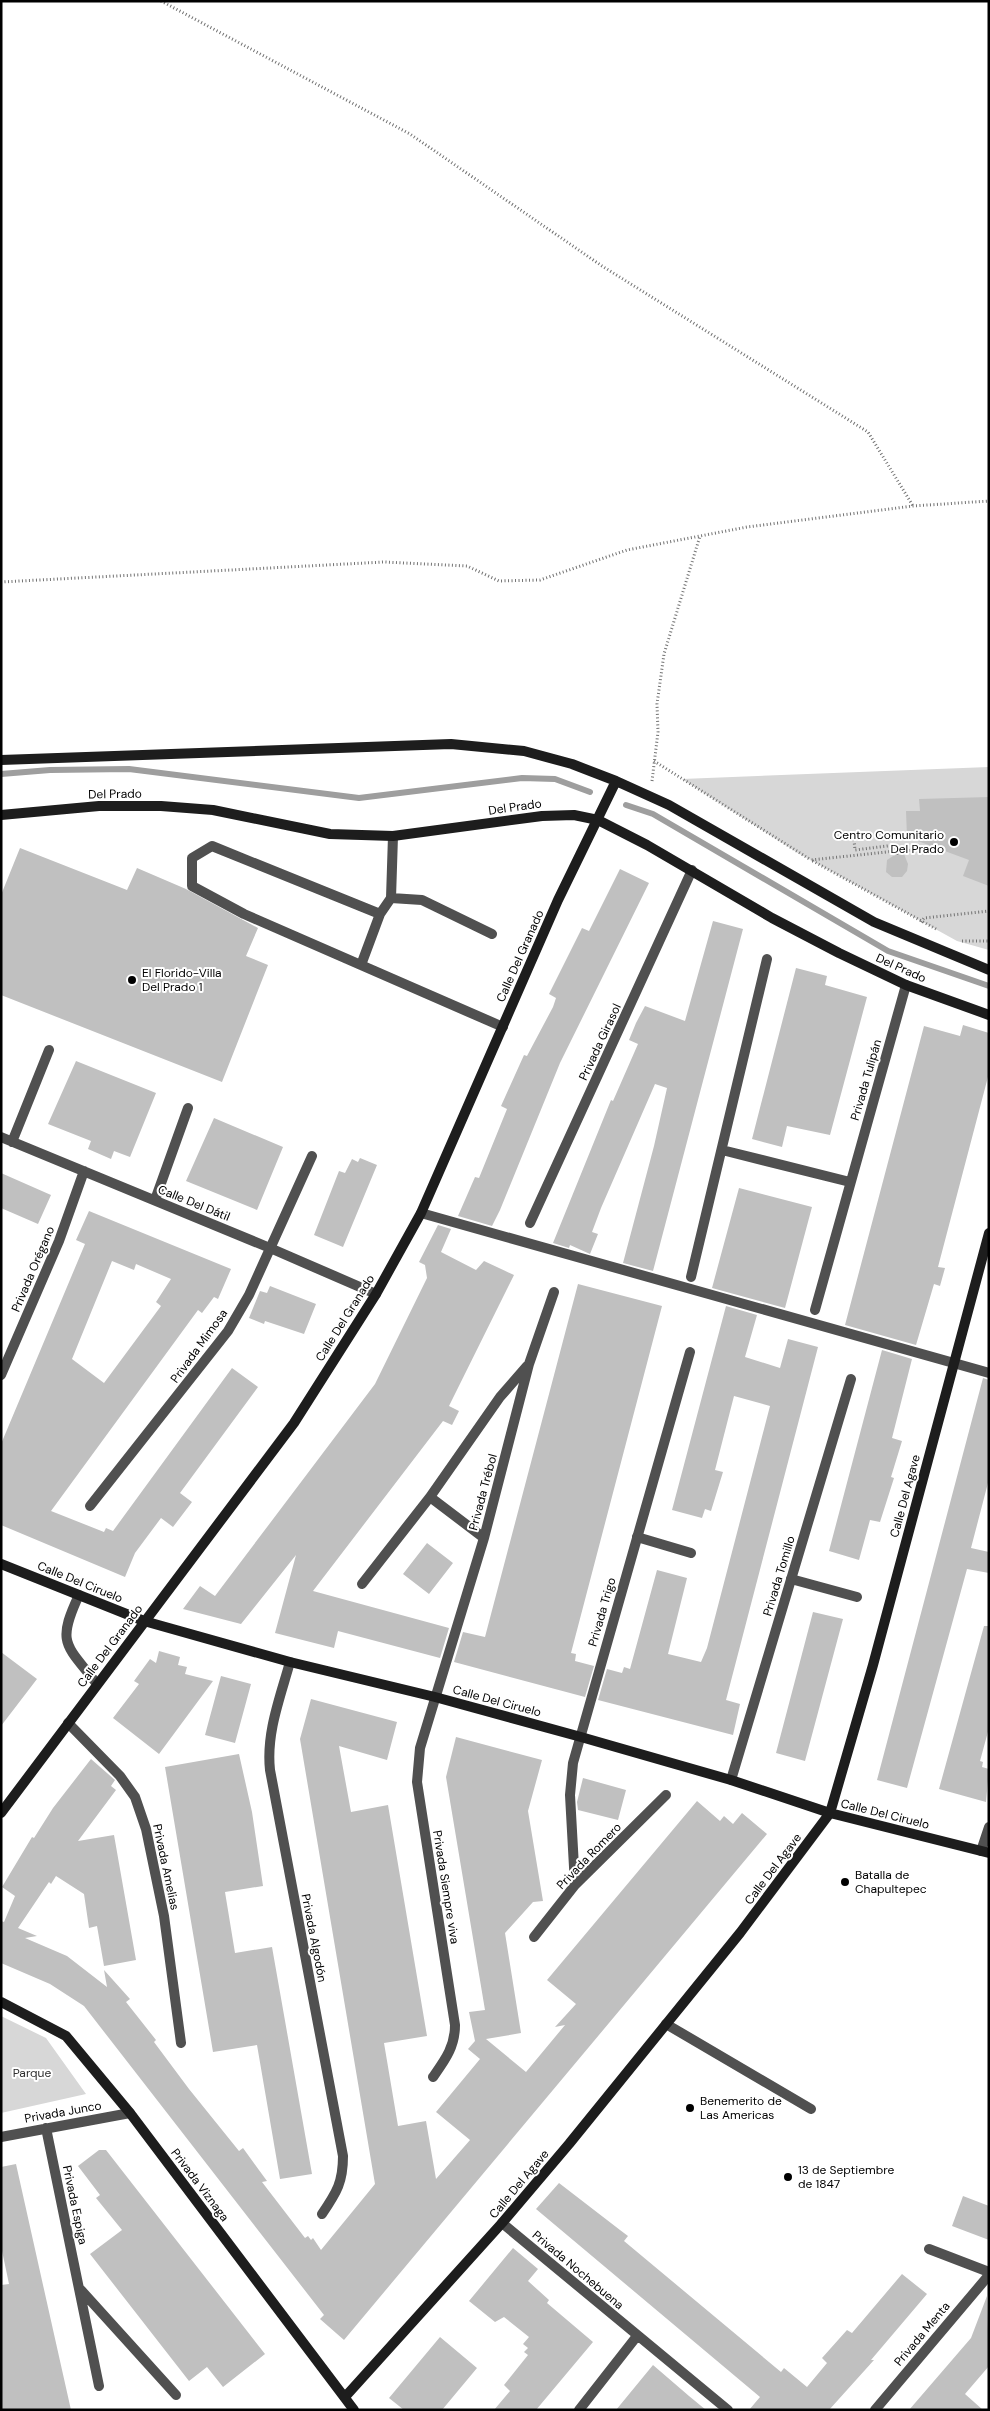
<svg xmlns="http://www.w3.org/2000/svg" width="990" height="2411" font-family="'DM Sans',sans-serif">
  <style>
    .green { fill: #d7d7d7 }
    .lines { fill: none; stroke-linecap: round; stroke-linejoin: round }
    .stream { stroke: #9e9e9e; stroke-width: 6 }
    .building { fill: #c0c0c0; fill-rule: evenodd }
    .path { stroke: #727272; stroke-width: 3; stroke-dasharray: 1 2.5; stroke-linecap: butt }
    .lane { stroke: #505050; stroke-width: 10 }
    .street { stroke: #505050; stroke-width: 10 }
    .secondary { stroke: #1d1d1d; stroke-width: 10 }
    .poi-dot { fill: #000; stroke: #fff; stroke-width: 2 }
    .labels { text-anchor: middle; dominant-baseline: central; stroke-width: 4; stroke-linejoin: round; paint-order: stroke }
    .street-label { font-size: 12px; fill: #000; stroke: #fff }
    .poi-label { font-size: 12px; fill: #000; stroke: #fff; text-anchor: start }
    .park-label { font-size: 12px; fill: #2e2e2e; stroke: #fff }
  </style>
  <rect width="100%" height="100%" fill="#fff"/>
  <!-- green -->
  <path class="green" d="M 989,767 L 989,950 L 957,941 L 798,853 L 682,779 Z
    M 1,2016 L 46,2038 L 86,2094 L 1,2113 Z"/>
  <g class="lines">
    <!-- stream -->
    <path class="stream" d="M 1,774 L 50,770 L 129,769 L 359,798 L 522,778 L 555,779 L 590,792
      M 626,805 L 653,814 L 888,951 L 989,986"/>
  </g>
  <!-- building -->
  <path class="building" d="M 989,797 L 989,886 L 963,876 L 969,860 L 907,837 L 906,811 L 920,811 L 919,799 Z
    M 20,848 L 127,890 L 137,868 L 186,889 L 258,928 L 246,956 L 268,965 L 222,1082 L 1,995 L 1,895 Z
    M 904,854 L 908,864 L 907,871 L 902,877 L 892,877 L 886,872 L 887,860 L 893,856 Z
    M 620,869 L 649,883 L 560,1063 L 500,1210 L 492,1226 L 458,1216 L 475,1177 L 479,1178 L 507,1109 L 501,1106 L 524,1055 L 527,1056 L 553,1007 L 556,998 L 549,994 L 582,928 L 589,931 Z
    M 713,921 L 743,929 L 653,1271 L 623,1263 L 654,1146 L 667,1088 L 655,1084 L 601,1208 L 592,1232 L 598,1234 L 590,1254 L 570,1245 L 569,1248 L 553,1243 L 611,1100 L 613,1101 L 638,1044 L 629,1040 L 636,1023 L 645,1006 L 685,1021 Z
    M 796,968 L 827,976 L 825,985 L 867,997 L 830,1135 L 787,1126 L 782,1147 L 752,1139 Z
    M 963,1025 L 989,1033 L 989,1073 L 938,1267 L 945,1268 L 940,1286 L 934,1284 L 916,1345 L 845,1325 L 924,1026 L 960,1036 Z
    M 76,1061 L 156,1093 L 130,1157 L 114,1151 L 111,1159 L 88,1149 L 91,1141 L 48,1124 Z
    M 214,1118 L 283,1147 L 257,1210 L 186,1181 Z
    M 360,1158 L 377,1165 L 343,1247 L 314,1235 L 339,1171 L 345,1173 L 352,1159 L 358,1162 Z
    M 1,1173 L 51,1195 L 38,1224 L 1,1208 Z
    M 739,1188 L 812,1207 L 785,1308 L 712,1288 Z
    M 89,1211 L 231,1269 L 218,1299 L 214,1297 L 202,1313 L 198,1310 L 51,1511 L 104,1532 L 106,1528 L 113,1531 L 232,1368 L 258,1387 L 180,1493 L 192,1502 L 173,1527 L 161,1518 L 135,1553 L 125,1577 L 1,1525 L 1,1444 L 85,1244 L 76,1240 ZM 112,1261 L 134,1270 L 136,1264 L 171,1279 L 156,1302 L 161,1306 L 104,1383 L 72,1359 Z
    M 438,1225 L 451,1229 L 441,1252 L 476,1270 L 484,1261 L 514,1275 L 449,1406 L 459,1411 L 452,1425 L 443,1421 L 313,1591 L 449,1628 L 440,1658 L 338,1631 L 334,1648 L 275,1633 L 296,1555 L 241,1624 L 183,1609 L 200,1586 L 215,1596 L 375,1384 L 427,1278 L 425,1265 L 419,1262 Z
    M 578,1284 L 662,1306 L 571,1653 L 576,1654 L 575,1661 L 594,1666 L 585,1697 L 454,1662 L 463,1632 L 485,1637 Z
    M 270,1286 L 316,1304 L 304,1334 L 265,1321 L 264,1324 L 249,1318 L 260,1291 L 267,1293 Z
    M 726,1306 L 757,1315 L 745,1357 L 780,1368 L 788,1339 L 818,1347 L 726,1700 L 740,1704 L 733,1735 L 598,1700 L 607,1669 L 622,1673 L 624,1667 L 630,1669 L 657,1570 L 687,1578 L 668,1654 L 701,1662 L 707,1648 L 770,1406 L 734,1396 L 715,1470 L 723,1472 L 711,1511 L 705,1509 L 702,1518 L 672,1510 Z
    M 882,1350 L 912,1359 L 892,1438 L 902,1441 L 891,1477 L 894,1478 L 880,1522 L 870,1520 L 859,1560 L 829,1551 Z
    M 983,1378 L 989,1380 L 989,1479 L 971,1548 L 989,1552 L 989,1573 L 967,1569 L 907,1788 L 877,1780 Z
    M 427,1543 L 453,1563 L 429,1594 L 403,1574 Z
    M 813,1612 L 843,1619 L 805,1761 L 776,1753 Z
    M 984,1626 L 989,1626 L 989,1728 L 980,1761 L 983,1762 L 982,1767 L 989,1769 L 986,1802 L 939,1789 Z
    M 159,1651 L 180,1657 L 178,1665 L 187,1667 L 185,1674 L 213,1681 L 159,1754 L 113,1718 L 139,1684 L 134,1681 L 150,1659 L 156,1663 Z
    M 1,1652 L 37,1679 L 1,1726 Z
    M 221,1676 L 251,1684 L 235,1743 L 205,1735 Z
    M 311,1699 L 397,1722 L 387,1760 L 339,1746 L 351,1812 L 388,1805 L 427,2036 L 384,2043 L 398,2126 L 426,2121 L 436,2179 L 470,2140 L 436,2112 L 480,2059 L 468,2049 L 475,2041 L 469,2012 L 485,2010 L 446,1777 L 456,1737 L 542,1760 L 528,1811 L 543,1901 L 533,1902 L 505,1933 L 521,2033 L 486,2039 L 526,2072 L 565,2025 L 555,2027 L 576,2004 L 547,1980 L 697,1801 L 720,1821 L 724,1816 L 733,1824 L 742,1813 L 767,1834 L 344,2340 L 320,2319 L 324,2315 L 84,2006 L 50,1984 L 1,1963 L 1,1921 L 4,1922 L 15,1896 L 2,1887 L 32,1837 L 34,1838 L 53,1808 L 91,1759 L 115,1780 L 111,1786 L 116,1790 L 78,1841 L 114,1835 L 136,1960 L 104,1966 L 97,1926 L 89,1928 L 84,1894 L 56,1876 L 51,1884 L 49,1882 L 18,1928 L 37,1936 L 25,1938 L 67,1956 L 107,1987 L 104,1970 L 130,1999 L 126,2002 L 156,2040 L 154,2042 L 189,2089 L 239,2151 L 243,2148 L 267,2181 L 262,2182 L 305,2238 L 308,2236 L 311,2240 L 313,2238 L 321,2250 L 375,2184 L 300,1739 Z
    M 239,1754 L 252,1812 L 263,1886 L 225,1892 L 235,1953 L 272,1947 L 312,2174 L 280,2179 L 257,2045 L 213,2052 L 165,1767 Z
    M 583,1778 L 626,1790 L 618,1820 L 578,1810 L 577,1802 Z
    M 99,2150 L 106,2150 L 265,2354 L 223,2387 L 207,2367 L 189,2381 L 90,2254 L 122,2230 L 96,2198 L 100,2195 L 78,2166 Z
    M 16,2164 L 41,2276 L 71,2410 L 1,2410 L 1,2285 L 9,2284 L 1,2246 L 1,2167 Z
    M 559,2183 L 620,2230 L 628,2236 L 624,2241 L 781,2372 L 784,2368 L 807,2387 L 827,2363 L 822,2358 L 847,2330 L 852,2333 L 902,2274 L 927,2294 L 871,2360 L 874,2360 L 829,2410 L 749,2410 L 760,2397 L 536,2209 Z
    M 963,2196 L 989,2206 L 989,2240 L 952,2226 Z
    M 513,2248 L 538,2269 L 528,2281 L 549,2300 L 547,2303 L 593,2342 L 536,2410 L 494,2410 L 510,2391 L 504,2385 L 528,2355 L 524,2352 L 528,2348 L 523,2344 L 529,2337 L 504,2317 L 495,2322 L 469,2301 Z
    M 987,2296 L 989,2366 L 965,2394 L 983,2410 L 909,2410 L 971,2338 Z
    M 440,2337 L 477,2368 L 442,2410 L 404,2410 L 389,2398 Z
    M 653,2365 L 689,2396 L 706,2410 L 616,2410 Z"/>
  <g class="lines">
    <!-- path -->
    <path class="path" d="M 161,1 L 410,134 L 602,266 L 868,432 L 913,506
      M 1,582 L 384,562 L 467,566 L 499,581 L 540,580 L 627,550 L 747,527 L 913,506 L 989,501
      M 654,761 L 811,860
      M 652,781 L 658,732 L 657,704 L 664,654 L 700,536
      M 854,840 L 855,850 L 895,845 L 897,855
      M 921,922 L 924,918 L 989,911
      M 936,929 L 811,860 L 896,851 L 941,849
      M 962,941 L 989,941"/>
    <!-- lane -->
    <path class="lane" d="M 391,898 L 393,836
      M 380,914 L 212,846 L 192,858 L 192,886 L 244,914 L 503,1027
      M 361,965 L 380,914 L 391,898 L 422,900 L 492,934
      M 421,1213 L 989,1373
      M 637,1537 L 691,1553
      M 791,1579 L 857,1597
      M 79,1595 C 56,1644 66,1644 97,1684
      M 666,2024 L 811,2109"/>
    <!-- street -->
    <path class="street" d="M 1,1137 L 270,1248 L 376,1294
      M 12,1142 L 49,1050
      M 722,1150 L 850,1182
      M 155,1200 L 188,1108
      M 530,1223 L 692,870
      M 691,1277 L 767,959
      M 815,1310 L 906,985
      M 1,1375 L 59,1241 L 84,1171
      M 430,1497 L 484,1538
      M 90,1506 L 228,1331 L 249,1295 L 312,1156
      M 362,1584 L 430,1497 L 500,1397 L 527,1366
      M 290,1662 C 280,1698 266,1733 270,1770 L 343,2156 C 343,2182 337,2192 322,2214
      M 68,1723 L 120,1776 L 135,1797 L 146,1829 L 164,1916 L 181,2043
      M 731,1780 L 851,1379
      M 981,1851 L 989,1827
      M 575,1885 L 570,1795 L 573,1763 L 690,1352
      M 534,1937 L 575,1885 L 666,1795
      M 433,2077 C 445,2060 455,2047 455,2025 L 417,1782 L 420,1748 L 484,1538 L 529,1364 L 554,1292
      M 46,2128 L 99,2386
      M 1,2137 L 130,2113
      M 502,2223 L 728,2410
      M 929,2249 L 989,2272
      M 80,2289 L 176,2395
      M 579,2410 L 637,2336
      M 875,2410 L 989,2275"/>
    <!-- secondary -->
    <path class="secondary" d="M 1,760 L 451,744 L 524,751 L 572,764 L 616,781 L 669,805 L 874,922 L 989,970
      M 1,815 L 99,806 L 161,806 L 213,810 L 330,834 L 393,836 L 542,816 L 574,815 L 598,820 L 647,845 L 772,918 L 839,953 L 906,985 L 989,1015
      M 1,1564 L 144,1621 L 290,1662 L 435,1697 L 581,1737 L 731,1780 L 830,1813 L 989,1853
      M 1,1813 L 294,1423 L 376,1294 L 421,1213 L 558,900 L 616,781
      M 1,2002 L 66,2036 L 130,2113 L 354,2410
      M 345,2397 L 502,2223 L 569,2144 L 740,1933 L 830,1813 L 873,1665 L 989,1233"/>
  </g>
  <!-- markers -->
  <g class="poi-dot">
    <circle cx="954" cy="842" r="5"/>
    <circle cx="132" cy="980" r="5"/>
    <circle cx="845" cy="1882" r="5"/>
    <circle cx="690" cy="2108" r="5"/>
    <circle cx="788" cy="2177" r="5"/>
  </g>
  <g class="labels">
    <!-- street labels -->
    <g class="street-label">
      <text transform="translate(115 794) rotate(-1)">Del Prado</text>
      <text transform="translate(515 807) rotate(-8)">Del Prado</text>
      <text transform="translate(520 956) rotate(-66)">Calle Del Granado</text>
      <text transform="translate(901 968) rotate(24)">Del Prado</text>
      <text transform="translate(600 1042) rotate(-65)">Privada Girasol</text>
      <text transform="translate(866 1080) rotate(-74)">Privada Tulipán</text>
      <text transform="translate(194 1203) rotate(22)">Calle Del Dátil</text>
      <text transform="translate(33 1269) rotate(-67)">Privada Orégano</text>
      <text transform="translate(345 1318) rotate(-58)">Calle Del Granado</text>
      <text transform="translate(199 1346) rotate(-54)">Privada Mimosa</text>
      <text transform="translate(483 1492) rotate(-75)">Privada Trébol</text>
      <text transform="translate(905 1496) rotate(-75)">Calle Del Agave</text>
      <text transform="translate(779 1576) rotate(-73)">Privada Tomillo</text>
      <text transform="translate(80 1582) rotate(22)">Calle Del Ciruelo</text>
      <text transform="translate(602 1612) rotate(-74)">Privada Trigo</text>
      <text transform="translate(110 1646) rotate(-53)">Calle Del Granado</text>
      <text transform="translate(497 1701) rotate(15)">Calle Del Ciruelo</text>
      <text transform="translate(885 1814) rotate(14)">Calle Del Ciruelo</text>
      <text transform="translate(589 1856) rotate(-46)">Privada Romero</text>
      <text transform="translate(166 1867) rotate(78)">Privada Amelias</text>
      <text transform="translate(773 1869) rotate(-53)">Calle Del Agave</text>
      <text transform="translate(446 1887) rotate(81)">Privada Siempre viva</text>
      <text transform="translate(314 1938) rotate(79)">Privada Algodón</text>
      <text transform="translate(63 2112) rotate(-10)">Privada Junco</text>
      <text transform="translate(519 2184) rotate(-50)">Calle Del Agave</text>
      <text transform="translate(200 2185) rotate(53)">Privada Viznaga</text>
      <text transform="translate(75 2205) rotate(78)">Privada Espiga</text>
      <text transform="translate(578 2270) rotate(40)">Privada Nochebuena</text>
      <text transform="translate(922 2334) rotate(-50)">Privada Menta</text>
    </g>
    <!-- poi labels -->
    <g class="poi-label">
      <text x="944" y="835" text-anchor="end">Centro Comunitario<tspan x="944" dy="14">Del Prado</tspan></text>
      <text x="142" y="973">El Florido-Villa<tspan x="142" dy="14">Del Prado 1</tspan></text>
      <text x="855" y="1875">Batalla de<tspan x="855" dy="14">Chapultepec</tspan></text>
      <text x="700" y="2101">Benemerito de<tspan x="700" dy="14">Las Americas</tspan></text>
      <text x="798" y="2170">13 de Septiembre<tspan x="798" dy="14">de 1847</tspan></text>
    </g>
    <!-- park labels -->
    <g class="park-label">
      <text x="32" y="2073">Parque</text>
    </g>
  </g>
  <!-- border -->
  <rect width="990" height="2411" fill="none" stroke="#000000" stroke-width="5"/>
</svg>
